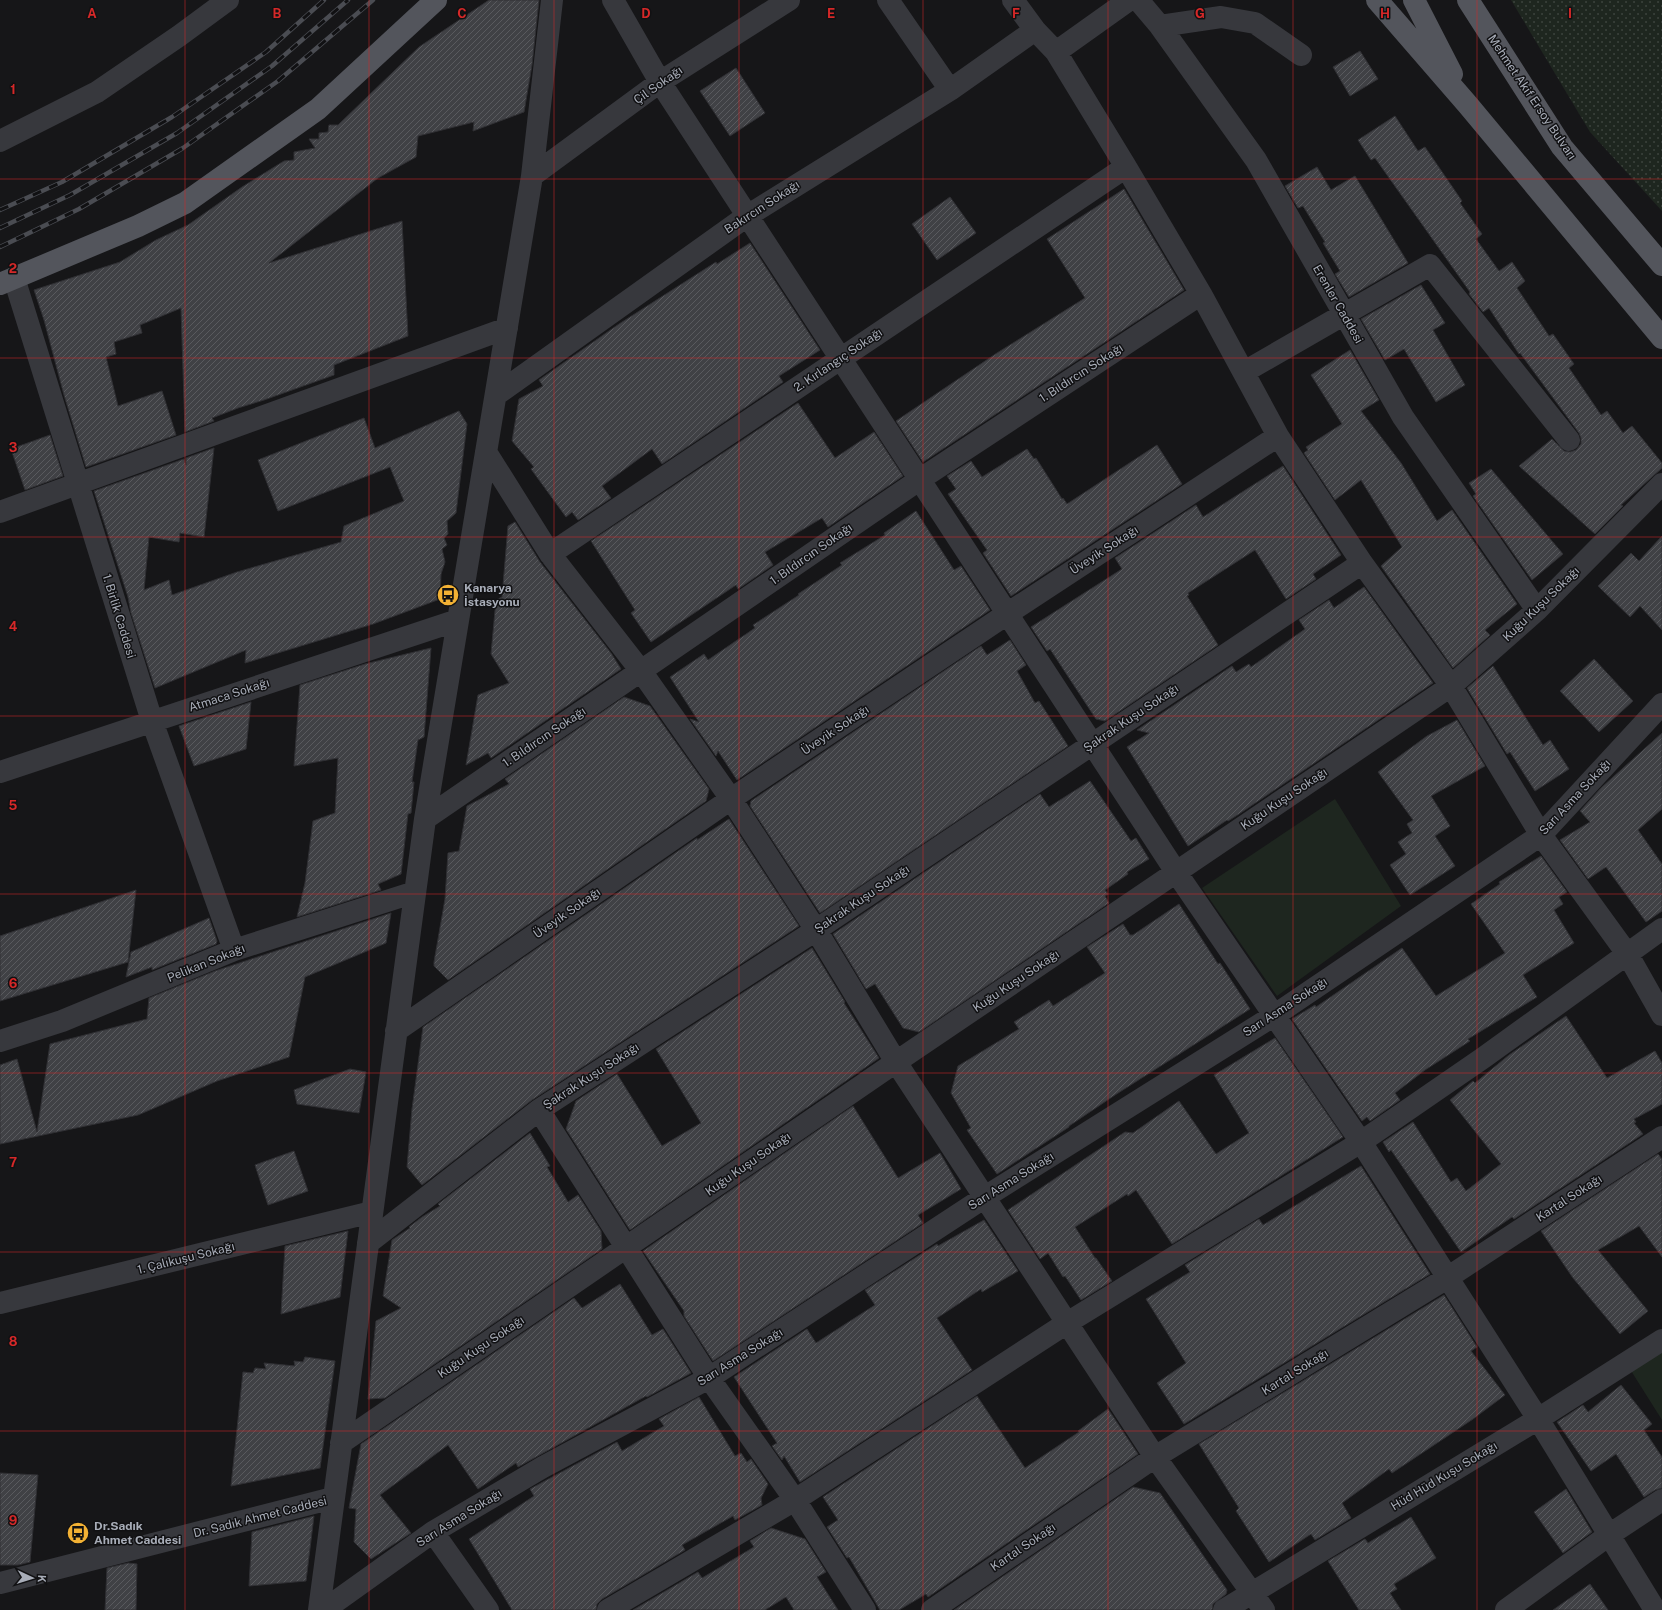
<svg xmlns="http://www.w3.org/2000/svg" width="1662" height="1610" font-family="'Public Sans',sans-serif">
  <style>
    .grass { fill: url(#grass-dots) }
    .park { fill: #1e261f }
    .building { fill: url(#building-hatch); stroke: #303034 }
    .lines { fill: none; stroke-linecap: round; stroke-linejoin: round }
    .minor { stroke: #37383d; stroke-width: 22 }
    .major { stroke: #53555c; stroke-width: 22 }
    .rail-casing { stroke: #4a4c52; stroke-width: 4.5 }
    .rail { stroke: #111113; stroke-width: 3; stroke-dasharray: 9; stroke-linecap: butt }
    .grid { fill: none; stroke: #d62828; stroke-width: 1; stroke-opacity: 0.55 }
    .labels { text-anchor: middle; dominant-baseline: central; stroke-width: 3; stroke-linejoin: round; paint-order: stroke }
    .street-label { font-size: 12px; fill: #a8adb8; stroke: #111113 }
    .poi-label { font-size: 12px; font-weight: bold; fill: #a8adb8; stroke: #111113; text-anchor: start }
    .grid-label { font-size: 13px; text-anchor: middle; font-weight: bold; fill: #d62828; stroke: #111113; stroke-width: 3; stroke-linejoin: round; paint-order: stroke }
  </style>
  <defs>
    <pattern id="grass-dots" width="8" height="8" patternUnits="userSpaceOnUse"><rect width="8" height="8" fill="#1e261f"/><path d="M2 2h.1M6 6h.1" fill="none" stroke="#3c433d" stroke-width="1.8" stroke-linecap="round"/></pattern>
    <pattern id="building-hatch" width="6" height="6" patternUnits="userSpaceOnUse"><rect width="6" height="6" fill="#404145"/><path d="M-1 1l2-2M0 6l6-6M5 7l2-2" fill="none" stroke="#595a5e"/></pattern>
  </defs>
  <rect width="100%" height="100%" fill="#161618"/>
  <!-- grass -->
  <path class="grass" d="M 1511,0 L 1662,0 L 1662,211 L 1590,132 Z"/>
  <!-- park -->
  <path class="park" d="M 1335,799 L 1401,906 L 1277,996 L 1202,888 Z
    M 1662,1345 L 1662,1420 L 1628,1366 Z"/>
  <!-- building -->
  <path class="building" d="M 489,0 L 539,0 L 532,65 L 524,112 L 473,131 L 474,122 L 418,136 L 416,157 L 378,178 L 269,263 L 402,221 L 408,336 L 334,365 L 334,375 L 264,400 L 238,408 L 212,418 L 214,421 L 185,432 L 181,308 L 140,325 L 142,333 L 114,342 L 116,354 L 106,357 L 118,406 L 162,391 L 176,435 L 86,467 L 64,395 L 44,320 L 34,290 L 120,262 L 156,240 L 188,225 L 242,187 L 284,161 L 294,160 L 294,152 L 315,148 L 309,139 L 319,139 L 319,133 L 328,132 L 329,125 L 338,125 L 419,47 Z
    M 1360,51 L 1378,79 L 1350,96 L 1333,67 Z
    M 736,68 L 765,113 L 730,136 L 700,91 Z
    M 1395,116 L 1418,151 L 1425,147 L 1462,201 L 1460,203 L 1482,234 L 1476,239 L 1499,271 L 1512,262 L 1525,281 L 1517,288 L 1549,336 L 1553,334 L 1574,364 L 1569,368 L 1601,415 L 1607,411 L 1623,433 L 1632,426 L 1662,463 L 1662,468 L 1621,505 L 1623,506 L 1595,534 L 1519,466 L 1552,439 L 1564,451 L 1570,452 L 1576,450 L 1581,444 L 1581,438 L 1579,433 L 1520,353 L 1519,354 L 1489,308 L 1483,312 L 1469,294 L 1470,292 L 1375,158 L 1371,160 L 1358,140 Z
    M 1317,167 L 1331,190 L 1355,176 L 1408,263 L 1349,297 L 1335,274 L 1340,271 L 1323,243 L 1325,242 L 1303,206 L 1298,208 L 1285,186 Z
    M 1124,189 L 1184,290 L 923,462 L 896,421 L 997,353 L 1085,298 L 1047,239 Z
    M 950,197 L 976,233 L 937,260 L 912,224 Z
    M 750,243 L 820,350 L 779,376 L 783,382 L 662,464 L 652,449 L 602,486 L 611,498 L 578,520 L 572,512 L 566,517 L 531,469 L 534,467 L 512,441 L 519,399 L 543,386 L 539,380 L 619,324 L 716,262 L 717,264 Z
    M 1421,285 L 1445,323 L 1433,330 L 1465,385 L 1436,402 L 1404,349 L 1385,360 L 1361,319 Z
    M 1350,350 L 1379,400 L 1361,411 L 1401,463 L 1437,521 L 1452,510 L 1517,604 L 1485,630 L 1490,635 L 1453,668 L 1381,566 L 1402,547 L 1361,480 L 1335,500 L 1304,453 L 1308,450 L 1306,447 L 1342,424 L 1311,375 Z
    M 798,403 L 835,458 L 874,432 L 903,476 L 828,527 L 822,518 L 765,552 L 773,565 L 738,589 L 736,585 L 651,642 L 631,613 L 635,610 L 591,541 Z
    M 459,411 L 467,424 L 456,513 L 447,521 L 448,534 L 444,538 L 447,545 L 442,549 L 445,562 L 441,574 L 440,599 L 373,624 L 245,663 L 246,650 L 155,688 L 131,613 L 128,597 L 94,491 L 184,459 L 186,465 L 186,458 L 214,448 L 204,537 L 180,533 L 179,542 L 149,537 L 144,590 L 169,580 L 172,595 L 237,572 L 341,542 L 344,526 L 404,501 L 390,467 L 278,511 L 258,460 L 364,418 L 375,448 Z
    M 50,435 L 63,476 L 25,490 L 11,449 Z
    M 1157,445 L 1182,484 L 1011,596 L 983,553 L 987,550 L 948,494 L 956,489 L 947,476 L 971,461 L 982,477 L 1027,449 L 1034,459 L 1036,458 L 1062,499 L 1063,498 L 1067,504 Z
    M 1283,466 L 1341,555 L 1313,574 L 1316,579 L 1286,599 L 1255,550 L 1188,593 L 1189,595 L 1187,596 L 1218,645 L 1105,721 L 1096,719 L 1050,649 L 1047,651 L 1031,627 L 1122,569 L 1115,558 L 1196,505 L 1203,517 Z
    M 1491,469 L 1563,554 L 1532,580 L 1473,496 L 1476,494 L 1469,483 Z
    M 916,511 L 954,570 L 961,566 L 990,610 L 737,780 L 718,751 L 716,756 L 690,719 L 699,722 L 670,677 L 704,654 L 708,660 L 755,628 L 753,625 L 799,595 L 798,594 L 842,565 L 840,563 L 885,535 L 884,533 Z
    M 515,522 L 540,562 L 611,653 L 621,669 L 491,758 L 488,753 L 466,765 L 478,695 L 509,683 L 491,654 L 496,600 L 502,597 L 508,526 Z
    M 1662,536 L 1662,630 L 1640,606 L 1630,617 L 1598,586 L 1631,553 L 1639,561 Z
    M 1364,587 L 1433,683 L 1239,814 L 1228,821 L 1227,820 L 1188,846 L 1127,747 L 1149,733 L 1137,730 L 1232,666 L 1236,672 L 1249,664 L 1251,667 L 1305,629 L 1299,620 L 1329,600 L 1334,608 Z
    M 1010,640 L 1026,665 L 1017,671 L 1035,703 L 1039,701 L 1068,746 L 820,913 L 750,806 L 751,801 L 981,646 L 987,655 Z
    M 431,648 L 424,737 L 418,740 L 412,782 L 414,782 L 411,813 L 408,814 L 401,874 L 378,884 L 381,890 L 297,917 L 305,883 L 313,821 L 335,813 L 338,758 L 294,766 L 300,685 L 365,664 Z
    M 1594,659 L 1633,701 L 1599,732 L 1560,691 Z
    M 1493,666 L 1543,745 L 1550,740 L 1569,769 L 1535,791 L 1510,752 L 1507,754 L 1467,688 Z
    M 624,697 L 650,706 L 709,789 L 706,801 L 448,980 L 434,966 L 434,962 L 445,899 L 448,853 L 459,851 L 467,806 L 509,784 L 505,779 Z
    M 251,702 L 246,749 L 194,766 L 179,726 Z
    M 1457,720 L 1485,766 L 1431,796 L 1450,826 L 1435,836 L 1455,866 L 1410,895 L 1390,865 L 1406,854 L 1398,842 L 1412,833 L 1407,824 L 1413,820 L 1378,772 L 1427,736 Z
    M 1662,733 L 1662,809 L 1638,830 L 1662,864 L 1662,911 L 1646,922 L 1606,867 L 1588,879 L 1560,840 L 1590,822 L 1580,811 L 1602,787 Z
    M 1090,781 L 1131,841 L 1136,838 L 1149,859 L 1127,872 L 1128,874 L 1105,890 L 1108,894 L 1105,896 L 1109,903 L 919,1032 L 903,1028 L 875,984 L 866,989 L 833,934 L 1040,794 L 1049,807 Z
    M 729,819 L 799,926 L 532,1100 L 422,1185 L 407,1167 L 412,1109 L 423,1027 L 697,838 L 697,840 Z
    M 1541,856 L 1567,892 L 1559,897 L 1563,904 L 1554,910 L 1574,943 L 1523,975 L 1537,997 L 1468,1039 L 1470,1041 L 1425,1070 L 1395,1093 L 1400,1100 L 1370,1121 L 1367,1117 L 1362,1121 L 1292,1019 L 1315,1005 L 1316,1007 L 1402,948 L 1436,996 L 1478,970 L 1505,953 L 1471,904 L 1500,884 L 1499,882 Z
    M 136,890 L 128,962 L 0,1001 L 0,936 Z
    M 1179,904 L 1218,964 L 1220,963 L 1250,1009 L 1115,1095 L 1069,1126 L 1069,1127 L 997,1174 L 967,1130 L 971,1128 L 951,1093 L 958,1066 L 1019,1029 L 1014,1022 L 1049,1000 L 1053,1006 L 1105,973 L 1087,947 L 1123,924 L 1130,935 L 1133,935 Z
    M 391,913 L 386,943 L 305,977 L 289,1057 L 217,1081 L 138,1115 L 0,1144 L 0,1065 L 17,1059 L 37,1132 L 50,1044 L 147,1019 L 149,998 L 215,971 Z
    M 209,918 L 217,941 L 216,944 L 152,970 L 152,967 L 126,977 L 131,952 Z
    M 812,948 L 845,1002 L 844,1003 L 879,1058 L 630,1230 L 566,1129 L 576,1101 L 617,1074 L 662,1146 L 701,1123 L 656,1049 Z
    M 1566,1016 L 1607,1078 L 1655,1051 L 1662,1063 L 1662,1104 L 1634,1119 L 1636,1122 L 1634,1123 L 1643,1134 L 1514,1219 L 1512,1217 L 1461,1252 L 1391,1150 L 1389,1152 L 1383,1142 L 1413,1122 L 1451,1182 L 1457,1178 L 1466,1191 L 1501,1164 L 1450,1100 L 1473,1081 L 1475,1083 L 1509,1055 Z
    M 1275,1038 L 1343,1137 L 1172,1244 L 1136,1190 L 1128,1196 L 1127,1194 L 1075,1227 L 1095,1258 L 1096,1258 L 1112,1281 L 1081,1300 L 1065,1276 L 1063,1277 L 1048,1253 L 1040,1259 L 1008,1210 L 1125,1132 L 1133,1133 L 1179,1101 L 1216,1154 L 1249,1133 L 1214,1075 Z
    M 350,1069 L 366,1072 L 359,1113 L 297,1104 L 294,1090 Z
    M 853,1106 L 898,1178 L 940,1153 L 961,1189 L 918,1215 L 923,1223 L 713,1361 L 684,1316 L 684,1311 L 643,1251 Z
    M 530,1133 L 550,1166 L 547,1167 L 568,1202 L 578,1195 L 601,1231 L 602,1249 L 385,1398 L 368,1399 L 376,1321 L 401,1308 L 383,1296 L 392,1240 L 410,1228 L 409,1227 L 422,1217 L 440,1206 L 438,1204 Z
    M 294,1151 L 308,1191 L 268,1205 L 255,1165 Z
    M 1658,1154 L 1662,1159 L 1662,1257 L 1639,1226 L 1598,1250 L 1648,1311 L 1620,1334 L 1573,1278 L 1541,1231 Z
    M 1361,1166 L 1430,1274 L 1184,1424 L 1157,1383 L 1186,1363 L 1146,1299 L 1190,1272 L 1185,1265 L 1259,1219 L 1263,1225 Z
    M 984,1220 L 1018,1271 L 982,1292 L 981,1289 L 937,1318 L 972,1370 L 800,1482 L 784,1456 L 782,1460 L 772,1446 L 777,1443 L 734,1377 L 807,1329 L 816,1343 L 875,1305 L 865,1290 L 937,1244 L 938,1246 Z
    M 348,1231 L 340,1297 L 281,1314 L 285,1246 Z
    M 620,1284 L 652,1335 L 663,1329 L 691,1373 L 647,1397 L 646,1396 L 518,1467 L 516,1463 L 478,1489 L 448,1445 L 380,1495 L 411,1533 L 371,1559 L 354,1542 L 356,1509 L 349,1508 L 361,1444 L 574,1298 L 582,1308 Z
    M 1444,1295 L 1477,1347 L 1471,1351 L 1505,1395 L 1473,1419 L 1392,1473 L 1389,1469 L 1342,1503 L 1351,1518 L 1315,1540 L 1311,1534 L 1269,1562 L 1236,1511 L 1239,1508 L 1199,1444 Z
    M 305,1357 L 335,1361 L 320,1468 L 231,1486 L 243,1372 L 253,1373 L 255,1368 L 266,1369 L 264,1363 L 295,1366 L 294,1361 L 303,1362 Z
    M 1621,1385 L 1652,1424 L 1644,1430 L 1662,1457 L 1662,1488 L 1655,1490 L 1644,1497 L 1616,1454 L 1591,1471 L 1557,1422 L 1583,1405 L 1588,1412 Z
    M 977,1396 L 1025,1468 L 1079,1432 L 1078,1431 L 1108,1409 L 1138,1454 L 928,1597 L 926,1594 L 899,1610 L 880,1610 L 849,1557 L 847,1558 L 827,1527 L 838,1520 L 823,1497 Z
    M 699,1397 L 735,1456 L 741,1453 L 747,1462 L 751,1459 L 768,1484 L 761,1498 L 762,1505 L 735,1520 L 733,1516 L 682,1545 L 685,1550 L 602,1599 L 597,1604 L 596,1610 L 512,1610 L 469,1539 L 534,1496 L 530,1489 L 617,1442 L 622,1451 L 664,1426 L 659,1419 Z
    M 0,1473 L 38,1475 L 30,1562 L 18,1565 L 0,1565 Z
    M 1133,1487 L 1160,1493 L 1227,1590 L 1226,1594 L 1213,1604 L 1212,1610 L 954,1610 Z
    M 1566,1489 L 1592,1532 L 1563,1553 L 1534,1512 Z
    M 314,1516 L 306,1581 L 249,1586 L 252,1532 Z
    M 1411,1517 L 1436,1558 L 1394,1584 L 1397,1589 L 1390,1593 L 1401,1610 L 1359,1610 L 1328,1561 L 1365,1539 L 1368,1543 Z
    M 771,1528 L 805,1539 L 826,1572 L 817,1577 L 838,1610 L 794,1610 L 786,1597 L 765,1610 L 633,1610 L 698,1572 L 702,1578 L 754,1547 L 750,1541 Z
    M 128,1563 L 137,1564 L 136,1610 L 105,1610 L 107,1568 Z
    M 1590,1584 L 1608,1610 L 1553,1610 Z"/>
  <g class="lines">
    <!-- minor -->
    <path class="minor" d="M 613,0 L 660,82 L 1176,872 L 1361,1142 L 1538,1419 L 1655,1610
      M 888,0 L 950,90
      M 1013,0 L 1035,30 L 1056,52 L 1126,167 L 1201,294 L 1278,436 L 1362,563 L 1451,686 L 1541,835 L 1628,955 L 1662,1015
      M 1138,0 L 1160,26 L 1256,160 L 1403,417 L 1537,610
      M 1160,26 L 1221,17 L 1255,23 L 1301,55
      M 1056,52 L 1129,0
      M 0,141 L 97,92 L 179,36 L 228,0
      M 532,176 L 660,82 L 789,0
      M 14,278 L 152,721 L 234,950
      M 1244,372 L 1430,265 L 1569,440
      M 496,395 L 747,216 L 950,90 L 1035,30
      M 486,452 L 550,554 L 641,671 L 731,799 L 816,930 L 896,1062 L 1067,1323 L 1155,1457 L 1264,1610
      M 0,512 L 507,328
      M 550,554 L 1126,167
      M 0,772 L 458,620
      M 425,819 L 919,480 L 1201,294
      M 396,1031 L 731,799 L 1007,614 L 1278,436
      M 0,1041 L 62,1021 L 234,950 L 415,892
      M 539,1110 L 709,1378 L 795,1500 L 865,1610
      M 368,1243 L 539,1110 L 816,930 L 1362,563
      M 0,1303 L 372,1212
      M 341,1443 L 896,1062 L 1451,686 L 1537,610 L 1662,484
      M 433,1532 L 488,1610
      M 0,1583 L 333,1498
      M 319,1610 L 425,819 L 532,176 L 552,0
      M 324,1610 L 433,1532 L 543,1467 L 709,1378 L 985,1197 L 1275,1015 L 1541,835 L 1662,704
      M 608,1610 L 795,1500 L 1067,1323 L 1361,1142 L 1483,1058 L 1662,929
      M 932,1610 L 1155,1457 L 1447,1278 L 1662,1137
      M 1224,1610 L 1538,1419 L 1662,1340
      M 1506,1610 L 1609,1535 L 1662,1500"/>
    <!-- major -->
    <path class="major" d="M 1377,0 L 1468,105 L 1662,338
      M 1414,0 L 1452,74
      M 1468,0 L 1562,147 L 1662,265
      M 0,284 L 138,226 L 185,203 L 318,109 L 436,0"/>
    <!-- rail casing -->
    <g class="rail-casing">
      <path id="rail" d="M 0,210 L 62,182 L 172,117 L 266,52 L 324,0
        M 0,228 L 70,195 L 177,133 L 272,66 L 348,0
        M 0,247 L 79,209 L 183,148 L 278,81 L 373,0"/>
    </g>
    <!-- rail -->
    <use href="#rail" class="rail"/>
  </g>
  <!-- grid -->
  <path class="grid" d="M 185,0 L 185,1610M 369,0 L 369,1610M 554,0 L 554,1610M 739,0 L 739,1610M 923,0 L 923,1610M 1108,0 L 1108,1610M 1293,0 L 1293,1610M 1477,0 L 1477,1610M 0,179 L 1662,179M 0,358 L 1662,358M 0,537 L 1662,537M 0,716 L 1662,716M 0,894 L 1662,894M 0,1073 L 1662,1073M 0,1252 L 1662,1252M 0,1431 L 1662,1431"/>
  <!-- icons -->
  <defs>
    <g id="bus-disc" transform="scale(1.15)"><circle r="9.5" fill="#f2b134" stroke="#111113"/><path d="M-5-6H5V4H4V6H2V4H-2V6H-4V4H-5ZM-3.5-4V0h7V-4ZM-3.5 1.2v1.5H-2V1.2ZM2 1.2v1.5H3.5V1.2Z" fill="#111"/></g>
  </defs>
  <g fill-rule="evenodd">
    <use href="#bus-disc" x="448" y="595"/>
    <use href="#bus-disc" x="78" y="1533"/>
  </g>
  <g class="labels">
    <!-- street labels -->
    <g class="street-label">
      <text transform="translate(658 85) rotate(-35)">Çil Sokağı</text>
      <text transform="translate(1532 97) rotate(56)">Mehmet Akif Ersoy Bulvarı</text>
      <text transform="translate(762 207) rotate(-33)">Bakırcın Sokağı</text>
      <text transform="translate(1338 304) rotate(60)">Erenler Caddesi</text>
      <text transform="translate(838 360) rotate(-34)">2. Kırlangıç Sokağı</text>
      <text transform="translate(1081 373) rotate(-33)">1. Bıldırcın Sokağı</text>
      <text transform="translate(1104 550) rotate(-33)">Üveyik Sokağı</text>
      <text transform="translate(811 554) rotate(-35)">1. Bıldırcın Sokağı</text>
      <text transform="translate(1541 604) rotate(-44)">Kuğu Kuşu Sokağı</text>
      <text transform="translate(119 616) rotate(73)">1. Birlik Caddesi</text>
      <text transform="translate(229 695) rotate(-18)">Atmaca Sokağı</text>
      <text transform="translate(1131 718) rotate(-34)">Şakrak Kuşu Sokağı</text>
      <text transform="translate(835 730) rotate(-34)">Üveyik Sokağı</text>
      <text transform="translate(544 737) rotate(-34)">1. Bıldırcın Sokağı</text>
      <text transform="translate(1575 797) rotate(-47)">Sarı Asma Sokağı</text>
      <text transform="translate(1284 799) rotate(-34)">Kuğu Kuşu Sokağı</text>
      <text transform="translate(862 899) rotate(-34)">Şakrak Kuşu Sokağı</text>
      <text transform="translate(567 913) rotate(-35)">Üveyik Sokağı</text>
      <text transform="translate(206 963) rotate(-22)">Pelikan Sokağı</text>
      <text transform="translate(1016 981) rotate(-34)">Kuğu Kuşu Sokağı</text>
      <text transform="translate(1285 1007) rotate(-33)">Sarı Asma Sokağı</text>
      <text transform="translate(591 1076) rotate(-33)">Şakrak Kuşu Sokağı</text>
      <text transform="translate(748 1164) rotate(-35)">Kuğu Kuşu Sokağı</text>
      <text transform="translate(1011 1181) rotate(-32)">Sarı Asma Sokağı</text>
      <text transform="translate(1569 1198) rotate(-33)">Kartal Sokağı</text>
      <text transform="translate(186 1258) rotate(-14)">1. Çalıkuşu Sokağı</text>
      <text transform="translate(481 1347) rotate(-34)">Kuğu Kuşu Sokağı</text>
      <text transform="translate(740 1357) rotate(-32)">Sarı Asma Sokağı</text>
      <text transform="translate(1295 1372) rotate(-32)">Kartal Sokağı</text>
      <text transform="translate(1444 1476) rotate(-31)">Hüd Hüd Kuşu Sokağı</text>
      <text transform="translate(260 1517) rotate(-14)">Dr. Sadık Ahmet Caddesi</text>
      <text transform="translate(459 1518) rotate(-32)">Sarı Asma Sokağı</text>
      <text transform="translate(1023 1547) rotate(-34)">Kartal Sokağı</text>
    </g>
    <!-- poi labels -->
    <g class="poi-label">
      <text x="464" y="588">Kanarya<tspan x="464" dy="14">İstasyonu</tspan></text>
      <text x="94" y="1526">Dr.Sadık<tspan x="94" dy="14">Ahmet Caddesi</tspan></text>
    </g>
  </g>
  <g class="grid-label">
    <text x="92" y="18">A</text>
    <text x="277" y="18">B</text>
    <text x="462" y="18">C</text>
    <text x="646" y="18">D</text>
    <text x="831" y="18">E</text>
    <text x="1016" y="18">F</text>
    <text x="1200" y="18">G</text>
    <text x="1385" y="18">H</text>
    <text x="1570" y="18">I</text>
    <text x="13" y="94">1</text>
    <text x="13" y="273">2</text>
    <text x="13" y="452">3</text>
    <text x="13" y="631">4</text>
    <text x="13" y="810">5</text>
    <text x="13" y="988">6</text>
    <text x="13" y="1167">7</text>
    <text x="13" y="1346">8</text>
    <text x="13" y="1525">9</text>
  </g>
  <!-- north arrow -->
  <g transform="translate(32 1578) rotate(94)" stroke="#111113" stroke-width="3" paint-order="stroke">
  <path d="M0-3L7 15L0 10L-7 15Z" fill="#a8adb8"/>
  <text y="-6" font-size="11" font-weight="bold" text-anchor="middle" fill="#a8adb8">K</text>
  </g>
</svg>
